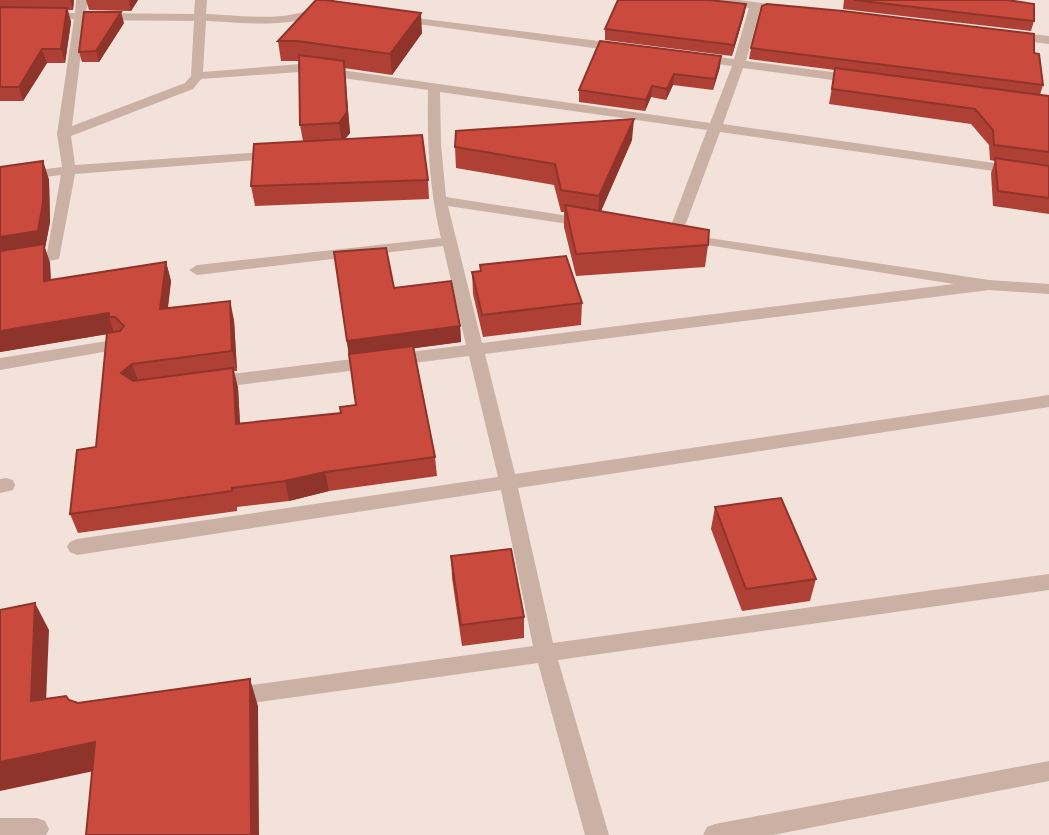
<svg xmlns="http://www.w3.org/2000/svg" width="1049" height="835" font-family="'Public Sans',sans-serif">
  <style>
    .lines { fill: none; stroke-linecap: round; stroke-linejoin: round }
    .minor { fill: #cbb0a4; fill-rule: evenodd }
    .wall { fill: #af4035 }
    .shaded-wall { fill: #8e342b }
    .building { fill: #cb4a3e; stroke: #8e342b; stroke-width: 2 }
  </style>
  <rect width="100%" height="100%" fill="#f2e2d9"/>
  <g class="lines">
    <!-- minor -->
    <path class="minor" d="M 76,0 L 88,0 L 86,13 L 194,14 L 195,0 L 207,0 L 206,14 C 238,15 301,25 323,0 L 335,0 C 309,33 244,22 206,21 L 203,72 L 300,64 L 710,123 L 732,66 L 699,62 L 693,58 L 699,54 L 734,59 L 749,8 L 710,3 L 704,0 L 739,0 L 791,7 L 793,9 L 787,12 L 760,9 L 746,61 L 855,75 L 861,79 L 855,83 L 743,68 L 723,124 L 1049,171 L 1049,179 L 720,132 L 682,234 L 989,280 L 1049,284 L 1049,294 L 989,290 L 485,354 L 515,474 L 1049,395 L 1049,407 L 518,488 L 553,643 L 1049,574 L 1049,590 L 558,660 L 609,835 L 585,835 L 538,663 L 231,706 L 223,704 L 220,697 L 223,690 L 231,688 L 533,646 L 501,490 L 77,555 L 70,552 L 67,547 L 70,542 L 77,539 L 498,477 L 469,356 L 215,388 L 207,382 L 215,376 L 466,345 L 443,246 L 197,275 L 189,270 L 197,265 L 441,238 C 429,188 427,141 428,90 L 300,72 L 201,79 L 193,89 L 71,136 L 75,165 L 277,151 L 282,152 L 282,158 L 75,174 L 59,259 L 0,270 L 0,260 L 47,253 L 61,175 L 0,183 L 0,175 L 62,167 L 57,134 L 74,19 L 0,18 L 0,12 L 75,13 ZM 85,20 L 194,21 L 191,76 L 185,83 L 72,126 ZM 440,92 L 707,130 L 667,236 L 669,239 L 954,284 L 482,343 L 448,206 L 588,227 L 595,223 L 588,219 L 446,197 L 441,144 Z
      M 400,16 L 622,44 L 628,48 L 622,52 L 396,21 L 396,17 Z
      M 1013,32 L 1049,36 L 1049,44 L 1009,39 L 1009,33 Z
      M 120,339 L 128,344 L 126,348 L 0,370 L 0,358 Z
      M 6,478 L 13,480 L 15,485 L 13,490 L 0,493 L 0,479 Z
      M 1049,761 L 1049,781 L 773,835 L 703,835 L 707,827 L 715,824 Z
      M 0,818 L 37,818 L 45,821 L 49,829 L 46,835 L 0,835 Z"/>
  </g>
  <!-- wall -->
  <path class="wall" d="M 0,0 L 74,0 L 73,10 L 68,10 L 71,22 L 65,63 L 47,63 L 23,101 L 0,101 Z
    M 86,0 L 138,0 L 131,11 L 89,10 Z
    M 844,0 L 1007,0 L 1034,21 L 1031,31 L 843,9 Z
    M 746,4 L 744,15 L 732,56 L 605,40 L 605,29 Z
    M 124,23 L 99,62 L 82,62 L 79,52 Z
    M 422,33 L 392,75 L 344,68 L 350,133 L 345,139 L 428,180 L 429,199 L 255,206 L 251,186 L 303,141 L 300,125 L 299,61 L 281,61 L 278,41 Z
    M 600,41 L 720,67 L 713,90 L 673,85 L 666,100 L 651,97 L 645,111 L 579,102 L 579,90 Z
    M 751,48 L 1034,53 L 1043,85 L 1040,95 L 1049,96 L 1049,214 L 993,206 L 991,173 L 995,161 L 990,160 L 989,145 L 971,124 L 829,104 L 835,70 L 749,59 Z
    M 632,140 L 601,211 L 708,245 L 705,267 L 576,276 L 564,227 L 564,212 L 561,212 L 554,185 L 456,168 L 455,147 Z
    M 43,161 L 49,180 L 50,222 L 45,248 L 50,263 L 51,280 L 166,262 L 171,281 L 168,308 L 234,320 L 237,371 L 234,371 L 238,388 L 240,423 L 341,413 L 356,405 L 334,252 L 460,326 L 461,342 L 414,348 L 435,457 L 437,476 L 329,491 L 289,501 L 237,507 L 237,511 L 78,533 L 70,514 L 96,447 L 107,334 L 0,352 Z
    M 480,265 L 582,303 L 581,325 L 483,337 L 473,294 L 472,272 L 480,271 Z
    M 715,507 L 816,579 L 810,601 L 742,611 L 711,529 Z
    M 451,556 L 524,617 L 524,638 L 462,646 L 452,578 Z"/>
  <!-- shaded-wall -->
  <path class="shaded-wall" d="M 70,0 L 74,0 L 73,10 Z
    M 129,0 L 138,0 L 131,11 Z
    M 746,4 L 744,15 L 732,56 L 734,45 Z
    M 67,8 L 71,22 L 65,63 L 61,49 Z
    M 121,12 L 124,23 L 99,62 L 96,51 Z
    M 421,13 L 422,33 L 392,75 L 390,54 Z
    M 42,49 L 47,63 L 23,101 L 19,87 Z
    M 721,56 L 720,67 L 713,90 L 715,79 Z
    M 344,61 L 350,133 L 342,143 L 339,123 Z
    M 674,74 L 673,85 L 666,100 L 667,89 Z
    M 652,86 L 651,97 L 645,111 L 646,100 Z
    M 634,119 L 632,140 L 598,218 L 599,196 Z
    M 43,161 L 49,180 L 50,222 L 45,248 L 50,263 L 51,301 L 0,257 L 0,237 Z
    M 166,262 L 171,281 L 165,329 L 160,309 Z
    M 230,301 L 234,320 L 237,371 L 232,351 Z
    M 109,313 L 109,317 L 114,333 L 0,352 L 0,331 Z
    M 460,326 L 461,342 L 349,357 L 347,341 Z
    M 132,364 L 139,383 L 128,393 L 121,373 Z
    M 233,368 L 238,388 L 241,443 L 236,424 Z
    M 325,472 L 329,491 L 289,501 L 285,481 Z
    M 35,603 L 49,630 L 45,727 L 31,701 Z
    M 250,679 L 258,706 L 259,835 L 251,835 Z
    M 95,742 L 108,768 L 0,791 L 0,762 Z"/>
  <!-- building -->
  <path class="building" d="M 316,0 L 325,0 L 421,13 L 390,54 L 297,41 L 278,41 Z
    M 618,0 L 709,0 L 746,4 L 734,45 L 605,29 Z
    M 854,0 L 1007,0 L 1034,4 L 1034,21 Z
    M 767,4 L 843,11 L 1034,34 L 1034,53 L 1039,54 L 1043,85 L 751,48 L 762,6 Z
    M 0,7 L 67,8 L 61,49 L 42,49 L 19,87 L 0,87 Z
    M 84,12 L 121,12 L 96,51 L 79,52 Z
    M 600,41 L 721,56 L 715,79 L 674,74 L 667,89 L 652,86 L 646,100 L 579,90 Z
    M 299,55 L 344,61 L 347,112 L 339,123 L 300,125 Z
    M 835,68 L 1049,96 L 1049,152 L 994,145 L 993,130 L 975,109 L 832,89 Z
    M 634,119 L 599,196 L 561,190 L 555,164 L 455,147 L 456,131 Z
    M 422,135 L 428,180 L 251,186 L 254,144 Z
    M 995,158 L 1049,166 L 1049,198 L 998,191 Z
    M 43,161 L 43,203 L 38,231 L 0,237 L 0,167 Z
    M 565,205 L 709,230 L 708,245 L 576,254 Z
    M 44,244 L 44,281 L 166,262 L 160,309 L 230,301 L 232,351 L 132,364 L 121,373 L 133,381 L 233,368 L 236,424 L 341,413 L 340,407 L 356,405 L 349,354 L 413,346 L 435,457 L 325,472 L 285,481 L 232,488 L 232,491 L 70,514 L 77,450 L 96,447 L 107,333 L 120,331 L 124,326 L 115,317 L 109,317 L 109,313 L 0,331 L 0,251 Z
    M 386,248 L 394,288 L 451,281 L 460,326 L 347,341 L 334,252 Z
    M 566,256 L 582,303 L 482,315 L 472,272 L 481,271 L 480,265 Z
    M 781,498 L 816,579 L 746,589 L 715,507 Z
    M 511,549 L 524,617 L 461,625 L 451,556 Z
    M 35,603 L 31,701 L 66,696 L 69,700 L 78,703 L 250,679 L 251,835 L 86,835 L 95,742 L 0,762 L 0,610 Z"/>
</svg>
